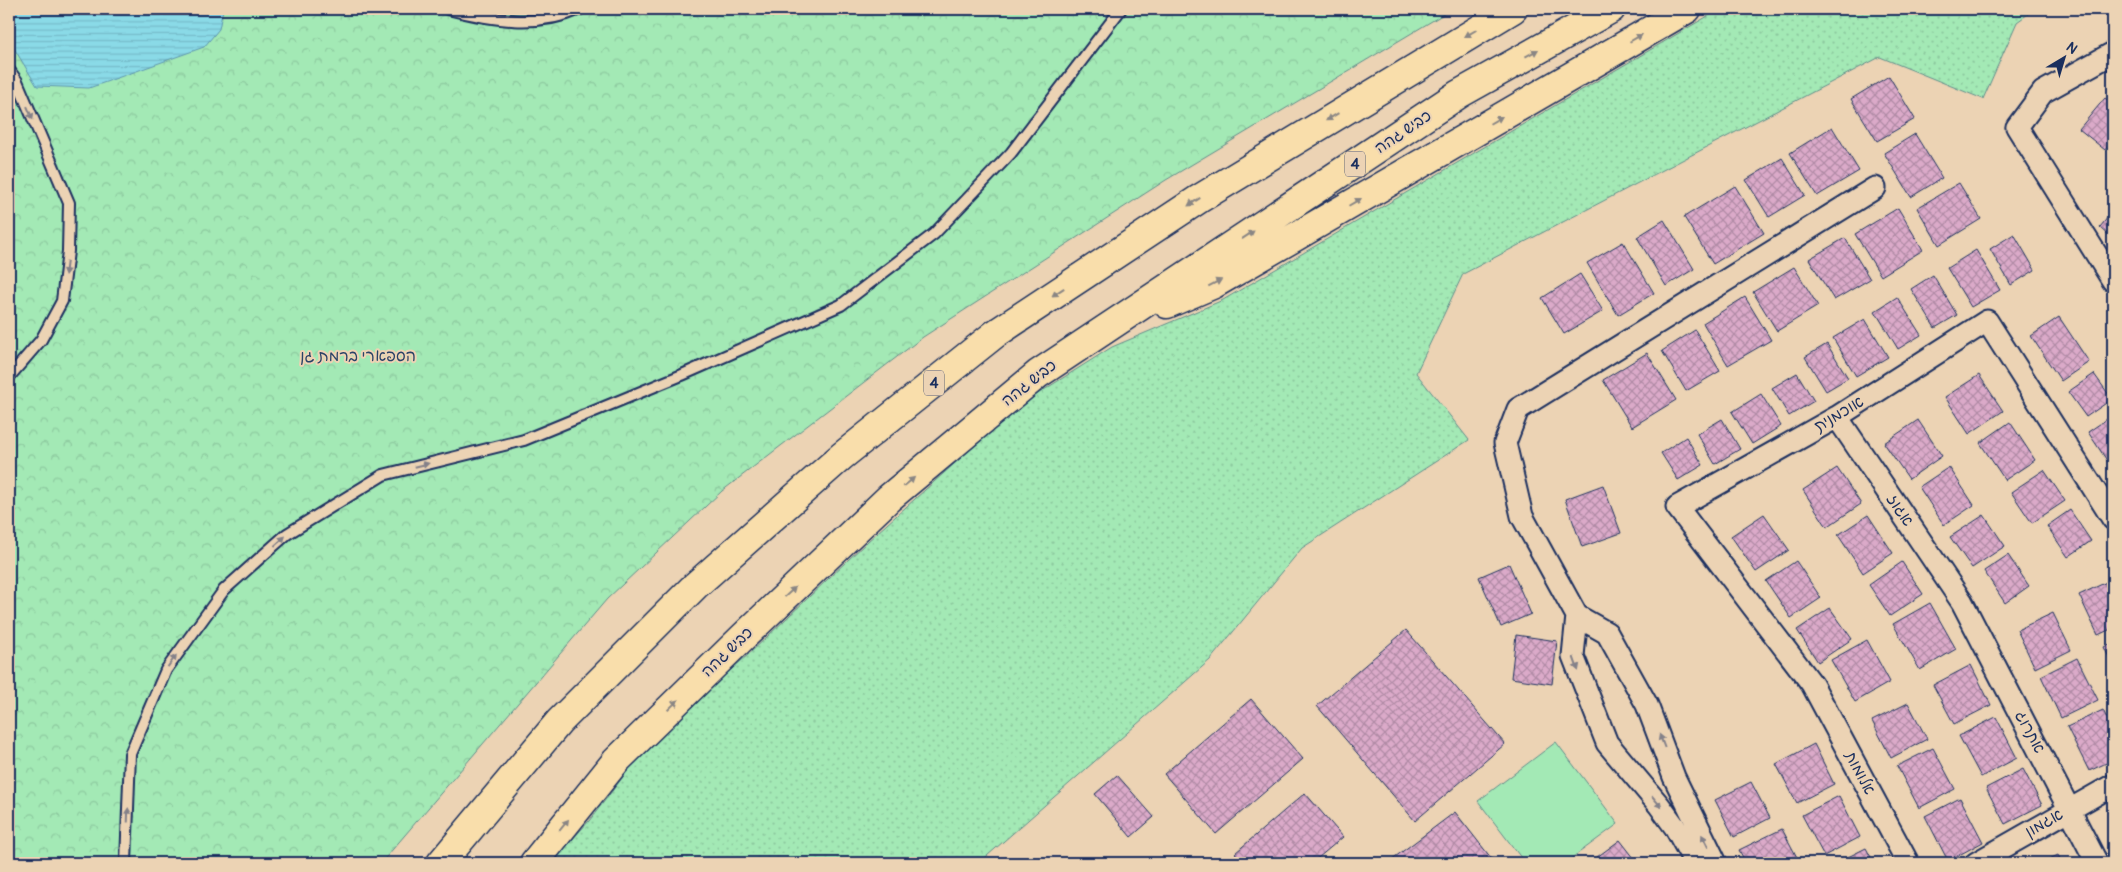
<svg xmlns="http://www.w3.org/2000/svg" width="2122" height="872" font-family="Pangolin,'Playpen Sans Hebrew',sans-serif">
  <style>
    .grass { fill: url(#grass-dots); stroke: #5f8c8a }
    .park { fill: url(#park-crowns); stroke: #5f8c8a }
    .pitch { fill: #a3e9b5; stroke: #5f8c8a }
    .water { fill: url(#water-rules); stroke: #5e96b0 }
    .building { fill: url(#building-cross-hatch); stroke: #1b2f5e }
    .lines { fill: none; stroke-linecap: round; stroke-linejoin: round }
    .service-casing { stroke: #1b2f5e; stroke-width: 14 }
    .minor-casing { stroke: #1b2f5e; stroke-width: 25 }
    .trunk-casing { stroke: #1b2f5e; stroke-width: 31 }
    .service { stroke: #ecd3b4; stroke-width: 10 }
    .minor { stroke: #ecd3b4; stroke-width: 21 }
    .trunk { stroke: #f9deab; stroke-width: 28 }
    .oneway { fill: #8a8684 }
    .oneway2 { fill: #848189 }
    .labels { text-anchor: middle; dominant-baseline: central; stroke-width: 4; stroke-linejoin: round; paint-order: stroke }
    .shield { fill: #ecd3b4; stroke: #5a6078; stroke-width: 1 }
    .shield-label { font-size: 15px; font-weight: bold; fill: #1b2f5e }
    .street-label { font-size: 16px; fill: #1b2f5e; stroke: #ecd3b4 }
    .park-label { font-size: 16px; fill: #294267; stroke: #ecd3b4 }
  </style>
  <defs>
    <pattern id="grass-dots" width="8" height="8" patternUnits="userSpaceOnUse" patternTransform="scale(1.25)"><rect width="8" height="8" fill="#a3e9b5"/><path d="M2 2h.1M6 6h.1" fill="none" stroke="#8cc89e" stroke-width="1.8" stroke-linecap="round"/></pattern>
    <pattern id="park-crowns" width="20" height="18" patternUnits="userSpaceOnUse" patternTransform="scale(1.25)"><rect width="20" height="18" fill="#a3e9b5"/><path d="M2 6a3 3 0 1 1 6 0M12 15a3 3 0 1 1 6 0" fill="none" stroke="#8cc89e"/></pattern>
    <pattern id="water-rules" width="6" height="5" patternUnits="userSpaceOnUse" patternTransform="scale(1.25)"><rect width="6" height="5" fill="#8adae7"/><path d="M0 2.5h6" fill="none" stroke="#76bbc9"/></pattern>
    <pattern id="building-cross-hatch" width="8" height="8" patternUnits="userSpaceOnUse" patternTransform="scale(1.25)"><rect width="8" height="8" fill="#dbaac9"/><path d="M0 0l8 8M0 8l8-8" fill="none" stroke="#b18ba6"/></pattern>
  </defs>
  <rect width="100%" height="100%" fill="#ecd3b4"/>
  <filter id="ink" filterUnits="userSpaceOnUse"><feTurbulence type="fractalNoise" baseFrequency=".02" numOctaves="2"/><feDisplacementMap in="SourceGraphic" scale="10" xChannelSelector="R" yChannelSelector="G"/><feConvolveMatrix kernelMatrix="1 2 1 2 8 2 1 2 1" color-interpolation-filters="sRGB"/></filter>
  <g filter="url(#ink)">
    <!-- grass -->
    <path class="grass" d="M 1720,9 L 2035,9 L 2017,22 L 1983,99 L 1880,57 L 1463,274 L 1416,373 L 1469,440 L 1302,548 L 1210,660 L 979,863 L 551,863 L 589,821 L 653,738 L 749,654 L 868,541 L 1020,405 L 1112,347 L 1223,300 Z"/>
    <!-- park -->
    <path class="park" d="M 9,9 L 1452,9 L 1166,180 L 923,337 L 722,491 L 607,599 L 381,863 L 9,863 Z"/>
    <!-- pitch -->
    <path class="pitch" d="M 1556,742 L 1618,824 L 1565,863 L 1525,863 L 1478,801 Z"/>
    <!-- water -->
    <path class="water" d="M 9,9 L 223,9 L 219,29 L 204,47 L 89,88 L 37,86 L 9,40 Z"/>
    <!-- building -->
    <path class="building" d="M 1889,76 L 1915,119 L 1877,141 L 1851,99 Z
      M 2105,98 L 2113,104 L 2113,139 L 2105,150 L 2079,129 Z
      M 1832,127 L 1859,171 L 1817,196 L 1790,153 Z
      M 1915,134 L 1942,178 L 1911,197 L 1884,153 Z
      M 1782,158 L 1805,195 L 1769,217 L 1746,180 Z
      M 1959,183 L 1981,219 L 1939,245 L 1917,208 Z
      M 1735,186 L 1764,233 L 1713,264 L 1684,217 Z
      M 1898,208 L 1923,250 L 1881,276 L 1855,234 Z
      M 2113,211 L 2113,239 L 2100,227 Z
      M 1664,220 L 1694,269 L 1666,286 L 1637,237 Z
      M 2014,234 L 2035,270 L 2011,285 L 1990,249 Z
      M 1845,238 L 1870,279 L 1834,300 L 1809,259 Z
      M 1623,242 L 1654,293 L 1618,315 L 1587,263 Z
      M 1976,250 L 2000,290 L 1971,307 L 1947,268 Z
      M 1794,267 L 1818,306 L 1777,331 L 1753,292 Z
      M 1580,274 L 1603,311 L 1564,334 L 1542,298 Z
      M 1933,275 L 1957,315 L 1935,328 L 1911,289 Z
      M 1745,297 L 1771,340 L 1728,365 L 1703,323 Z
      M 1897,297 L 1921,335 L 1898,349 L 1875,311 Z
      M 2059,317 L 2089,362 L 2061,381 L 2031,336 Z
      M 1865,319 L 1888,357 L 1856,376 L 1833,338 Z
      M 1695,330 L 1720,371 L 1686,391 L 1662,351 Z
      M 1827,344 L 1848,378 L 1826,391 L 1805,357 Z
      M 1647,353 L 1676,400 L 1632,427 L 1603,380 Z
      M 1797,373 L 1814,401 L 1789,416 L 1772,388 Z
      M 2094,374 L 2112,399 L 2086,417 L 2068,392 Z
      M 1979,375 L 2003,411 L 1969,434 L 1945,397 Z
      M 1761,394 L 1781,426 L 1752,444 L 1732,412 Z
      M 2113,415 L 2113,467 L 2112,468 L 2088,432 Z
      M 1722,419 L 1740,449 L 1715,464 L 1697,434 Z
      M 1918,420 L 1942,456 L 1909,479 L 1884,443 Z
      M 2010,422 L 2035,460 L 2005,480 L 1980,443 Z
      M 1686,437 L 1703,465 L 1678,480 L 1661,453 Z
      M 1949,467 L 1974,505 L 1944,525 L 1919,487 Z
      M 1837,468 L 1861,504 L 1827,527 L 1803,490 Z
      M 2044,470 L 2065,501 L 2032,523 L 2011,492 Z
      M 1603,485 L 1621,533 L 1582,547 L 1565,499 Z
      M 2070,510 L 2091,541 L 2068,557 L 2047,526 Z
      M 1764,514 L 1789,550 L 1756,572 L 1731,536 Z
      M 1868,515 L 1893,553 L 1863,573 L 1838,535 Z
      M 1984,515 L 2005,546 L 1972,568 L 1950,537 Z
      M 2008,555 L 2029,586 L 2005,603 L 1984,571 Z
      M 1796,561 L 1821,598 L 1791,618 L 1766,581 Z
      M 1902,562 L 1923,594 L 1890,616 L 1869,585 Z
      M 1509,564 L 1531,614 L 1501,627 L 1479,577 Z
      M 2113,579 L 2113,628 L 2098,635 L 2079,595 Z
      M 1930,603 L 1956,649 L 1920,670 L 1893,624 Z
      M 1830,608 L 1852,639 L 1818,662 L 1797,630 Z
      M 2053,613 L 2071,650 L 2035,668 L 2017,630 Z
      M 1406,630 L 1505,744 L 1415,821 L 1317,706 Z
      M 1516,635 L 1557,641 L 1552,684 L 1511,678 Z
      M 1867,640 L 1890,682 L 1855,702 L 1831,660 Z
      M 2113,642 L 2113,666 L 2104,647 Z
      M 2077,658 L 2098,700 L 2061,718 L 2041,676 Z
      M 1971,665 L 1991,705 L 1954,724 L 1933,685 Z
      M 1251,699 L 1303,759 L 1216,834 L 1164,774 Z
      M 1908,703 L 1927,739 L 1891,758 L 1872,721 Z
      M 2103,710 L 2113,731 L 2113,760 L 2089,771 L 2067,727 Z
      M 1996,717 L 2017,758 L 1981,777 L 1959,736 Z
      M 1814,744 L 1834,784 L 1797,803 L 1776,764 Z
      M 1933,748 L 1955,789 L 1919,808 L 1897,766 Z
      M 2023,769 L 2042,805 L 2005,824 L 1986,788 Z
      M 1117,775 L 1154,817 L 1131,837 L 1095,794 Z
      M 1751,782 L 1770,818 L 1734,837 L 1715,800 Z
      M 1305,793 L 1343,837 L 1312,863 L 1245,863 L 1235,853 Z
      M 1839,796 L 1860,837 L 1824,856 L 1802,815 Z
      M 1960,798 L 1983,842 L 1948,861 L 1925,816 Z
      M 1455,812 L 1495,863 L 1387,863 Z
      M 1782,829 L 1800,863 L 1746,863 L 1739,850 Z
      M 1620,840 L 1638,863 L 1589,863 Z
      M 1866,848 L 1874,863 L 1836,863 Z
      M 2058,855 L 2062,863 L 2041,863 Z"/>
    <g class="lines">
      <!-- service casing -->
      <g class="service-casing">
        <path id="service" d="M 448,9 C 491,20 538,28 580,9
          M 9,70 L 17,81 L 69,203 L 68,251 L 62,301 L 41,340 L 9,377
          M 126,863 L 130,754 L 166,670 L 224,590 L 287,534 L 383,475 L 524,440 L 682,375 L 841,305 L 934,234 L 1011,153 L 1121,9"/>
      </g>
      <!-- minor casing -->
      <g class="minor-casing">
        <path id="minor" d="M 2113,53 L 2043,92 L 2017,127 L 2113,281
          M 1837,417 L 1962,602 L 2097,863
          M 1577,616 L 1573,656 L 1607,743 L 1659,805 L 1675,827 L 1695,863
          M 1716,863 L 1674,777 L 1647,705 L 1607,633 L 1577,616 L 1522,516 L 1505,443 L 1518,409 L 1875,188
          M 1908,863 L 1812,684 L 1677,507 L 1837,417 L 1987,321 L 2113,519
          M 1976,863 L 2113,785"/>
      </g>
      <!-- trunk casing -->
      <g class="trunk-casing">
        <path id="trunk" d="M 1167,304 L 1214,284 L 1687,9
          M 441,863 L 559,722 L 695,586 L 842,456 L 995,334 L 1199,199 L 1513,9
          M 534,863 L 616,761 L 743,637 L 889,498 L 1038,374 L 1459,94 L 1611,9"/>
      </g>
      <!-- service -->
      <use href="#service" class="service"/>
      <!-- minor -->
      <use href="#minor" class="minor"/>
      <!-- trunk -->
      <use href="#trunk" class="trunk"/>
    </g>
    <!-- one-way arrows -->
    <defs><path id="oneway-solid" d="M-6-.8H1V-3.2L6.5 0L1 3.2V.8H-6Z" transform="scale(1.25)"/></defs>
    <g class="oneway">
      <use href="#oneway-solid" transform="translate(1471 33) rotate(150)"/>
      <use href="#oneway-solid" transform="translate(1636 38) rotate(-30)"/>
      <use href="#oneway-solid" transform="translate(1532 53) rotate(-29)"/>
      <use href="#oneway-solid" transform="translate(1332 117) rotate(149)"/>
      <use href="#oneway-solid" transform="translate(1496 120) rotate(-30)"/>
      <use href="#oneway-solid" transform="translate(1194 202) rotate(147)"/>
      <use href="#oneway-solid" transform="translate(1355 202) rotate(-30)"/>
      <use href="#oneway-solid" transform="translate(1248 235) rotate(-34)"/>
      <use href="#oneway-solid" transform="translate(1215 283) rotate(-27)"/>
      <use href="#oneway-solid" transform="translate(1058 292) rotate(146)"/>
      <use href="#oneway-solid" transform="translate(909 482) rotate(-40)"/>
      <use href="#oneway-solid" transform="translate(790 592) rotate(-43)"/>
      <use href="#oneway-solid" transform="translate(673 705) rotate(-44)"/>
      <use href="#oneway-solid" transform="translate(564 825) rotate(-51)"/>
    </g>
    <g class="oneway2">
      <use href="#oneway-solid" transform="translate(30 113) rotate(67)"/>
      <use href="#oneway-solid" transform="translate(66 268) rotate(97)"/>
      <use href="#oneway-solid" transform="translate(422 465) rotate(-14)"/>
      <use href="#oneway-solid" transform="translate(280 541) rotate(-42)"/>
      <use href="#oneway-solid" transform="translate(172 661) rotate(-54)"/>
      <use href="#oneway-solid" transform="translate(1576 664) rotate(70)"/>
      <use href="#oneway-solid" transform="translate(1662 741) rotate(-111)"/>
      <use href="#oneway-solid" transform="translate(1657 802) rotate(50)"/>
      <use href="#oneway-solid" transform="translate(128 815) rotate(-88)"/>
      <use href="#oneway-solid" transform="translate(1705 841) rotate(-117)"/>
    </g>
  </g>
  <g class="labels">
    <!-- shield labels -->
    <g class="shield">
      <rect x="1345" y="151.5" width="20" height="25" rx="4"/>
      <rect x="924" y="370.5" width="20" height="25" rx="4"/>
    </g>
    <g class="shield-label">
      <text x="1355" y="164">4</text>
      <text x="934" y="383">4</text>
    </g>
    <!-- street labels -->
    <g class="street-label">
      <text transform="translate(1403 132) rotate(-34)">כביש גהה</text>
      <text transform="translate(1029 383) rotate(-38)">כביש גהה</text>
      <text transform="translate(1839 414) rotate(-31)">אוכמנית</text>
      <text transform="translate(1900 510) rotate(56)">אגוז</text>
      <text transform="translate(727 652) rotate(-44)">כביש גהה</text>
      <text transform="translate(2030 732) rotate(62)">אתרוג</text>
      <text transform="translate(1860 773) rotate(62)">אלומות</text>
      <text transform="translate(2044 823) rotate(-30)">אגמון</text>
    </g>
    <!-- park labels -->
    <g class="park-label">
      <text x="358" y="356">הספארי ברמת גן</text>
    </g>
  </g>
  <!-- margin -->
  <rect width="2122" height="872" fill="none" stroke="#ecd3b4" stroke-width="30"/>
  <rect x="15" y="15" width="2092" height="842" fill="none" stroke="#1b2f5e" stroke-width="2" filter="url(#ink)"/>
  <!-- north arrow -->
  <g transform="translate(2064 58) rotate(38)" stroke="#ecd3b4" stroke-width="4" paint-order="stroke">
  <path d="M0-4L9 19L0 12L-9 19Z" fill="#1b2f5e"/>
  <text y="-8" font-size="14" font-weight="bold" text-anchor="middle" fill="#1b2f5e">N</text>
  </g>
</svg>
